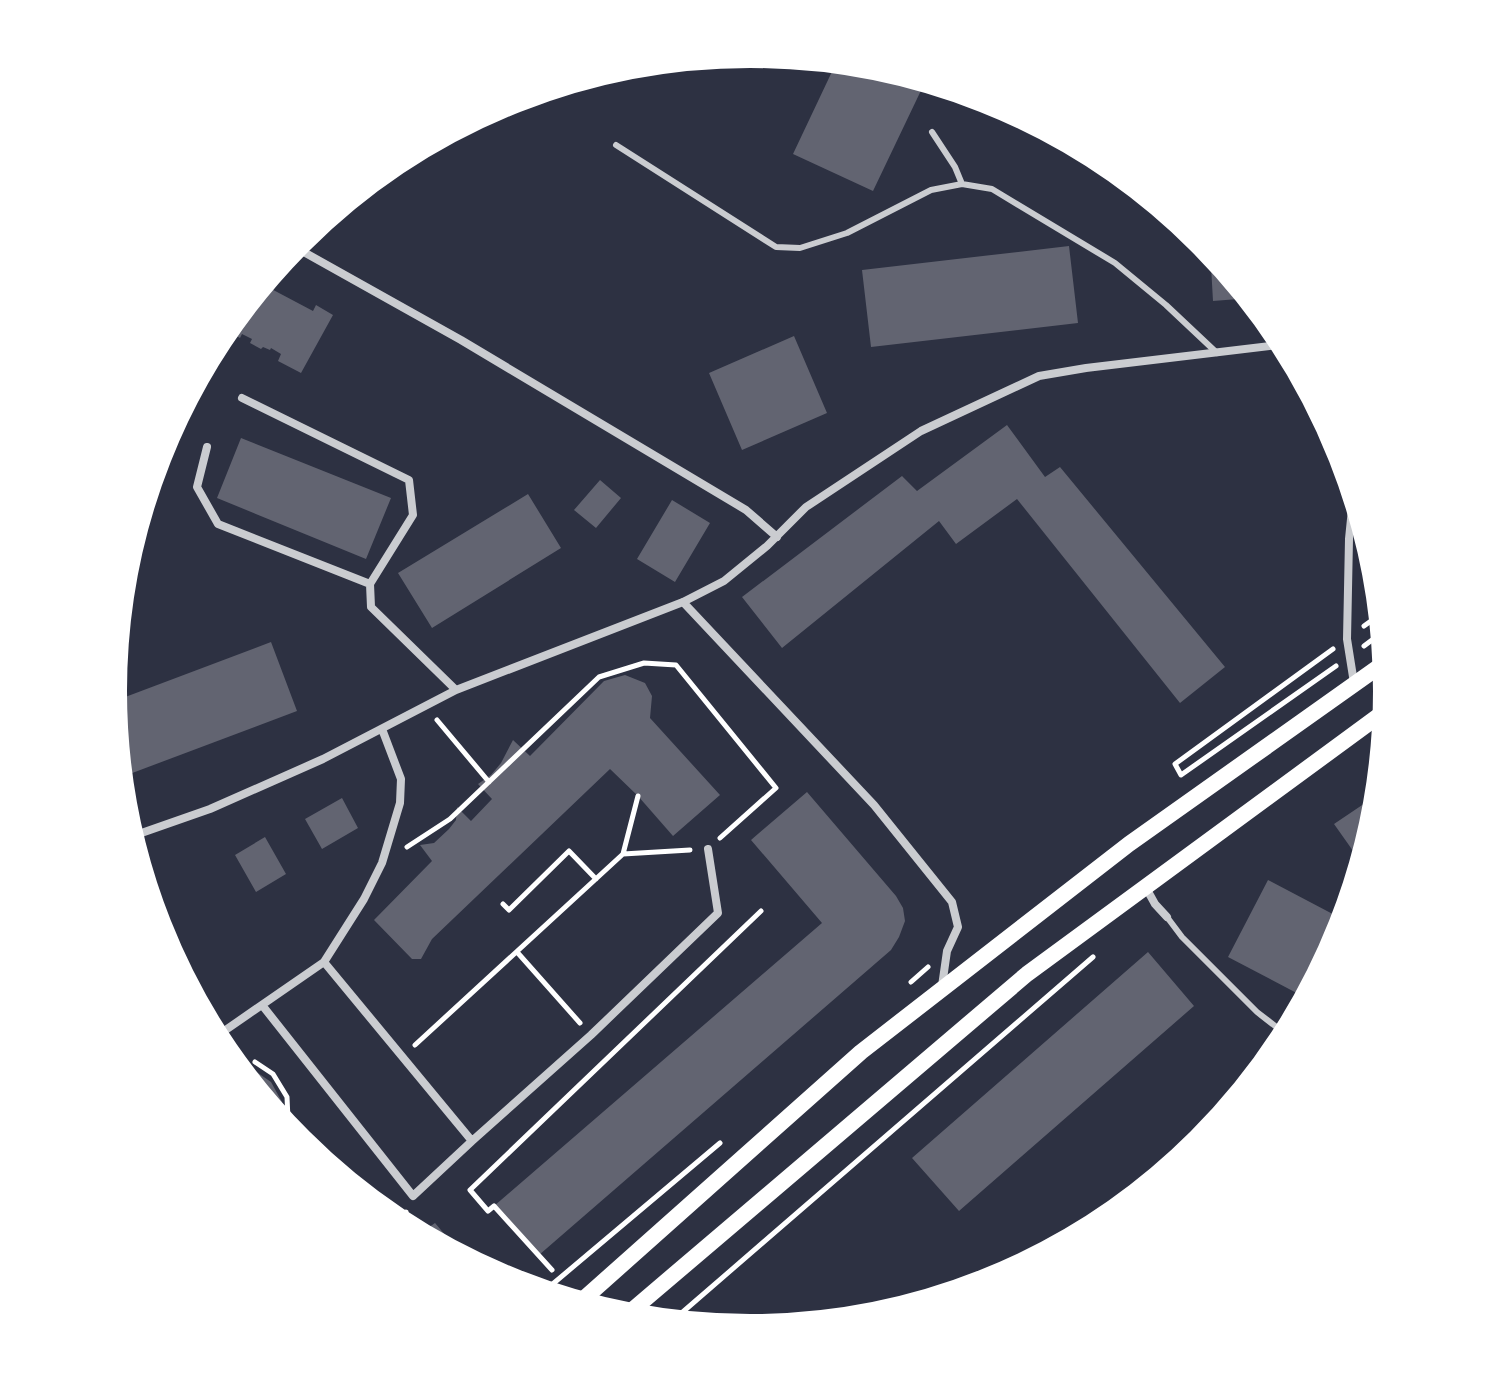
<svg xmlns="http://www.w3.org/2000/svg" width="1501" height="1383" font-family="'Open Sans',sans-serif">
  <style>
    .building { fill: #626471 }
    .lines { fill: none; stroke-linecap: round; stroke-linejoin: round }
    .path { stroke: #fff; stroke-width: 5 }
    .service { stroke: #caccd0; stroke-width: 6 }
    .minor { stroke: #caccd0; stroke-width: 8 }
    .secondary { stroke: #fff; stroke-width: 16 }
    .rim { fill: none; stroke: #fff; stroke-width: 4 }
  </style>
  <rect width="100%" height="100%" fill="#2d3142"/>
  <!-- building -->
  <path class="building" d="M 837,61 L 876,64 L 926,80 L 873,191 L 793,154 Z
    M 1069,246 L 1078,323 L 871,347 L 862,270 Z
    M 1210,248 L 1250,297 L 1251,298 L 1213,301 Z
    M 262,284 L 313,311 L 316,305 L 333,315 L 301,373 L 278,361 L 281,354 L 271,348 L 270,350 L 263,347 L 261,349 L 250,343 L 252,339 L 242,334 L 240,338 L 224,329 Z
    M 794,336 L 827,413 L 742,450 L 709,373 Z
    M 1007,425 L 1045,477 L 1060,467 L 1225,667 L 1180,703 L 1017,499 L 956,544 L 939,521 L 782,648 L 742,597 L 902,476 L 917,491 Z
    M 241,438 L 391,498 L 366,559 L 217,498 Z
    M 600,480 L 621,498 L 596,528 L 574,510 Z
    M 528,494 L 561,548 L 432,628 L 398,573 Z
    M 672,500 L 710,523 L 675,582 L 637,559 Z
    M 271,642 L 297,711 L 119,778 L 112,702 Z
    M 625,675 L 645,683 L 652,696 L 650,718 L 720,795 L 673,836 L 638,796 L 610,769 L 432,939 L 421,959 L 412,959 L 374,920 L 432,861 L 420,845 L 434,843 L 449,829 L 456,820 L 457,807 L 471,821 L 492,799 L 478,784 L 491,775 L 501,763 L 513,740 L 530,756 L 604,681 Z
    M 807,792 L 896,896 L 903,908 L 905,921 L 899,937 L 891,950 L 539,1255 L 494,1206 L 822,923 L 751,840 Z
    M 1380,793 L 1378,817 L 1363,865 L 1334,824 Z
    M 342,798 L 358,828 L 322,849 L 305,819 Z
    M 265,837 L 286,874 L 256,892 L 235,855 Z
    M 1268,880 L 1346,921 L 1341,937 L 1308,999 L 1228,957 Z
    M 1148,952 L 1194,1006 L 959,1211 L 912,1158 Z
    M 234,1065 L 252,1069 L 271,1082 L 282,1102 L 283,1125 Z
    M 435,1223 L 468,1262 L 418,1235 Z"/>
  <g class="lines">
    <!-- path -->
    <path class="path" d="M 1364,626 L 1382,613
      M 1364,646 L 1384,631
      M 1333,649 L 1175,764 L 1181,775 L 1336,666
      M 437,720 L 489,782
      M 407,847 L 450,819 L 599,677 L 644,663 L 676,665 L 776,788 L 720,838
      M 623,854 L 690,850
      M 503,904 L 509,910 L 569,851 L 596,879
      M 517,952 L 580,1023
      M 911,982 L 928,967
      M 415,1045 L 623,854 L 638,796
      M 255,1062 L 273,1074 L 287,1097 L 288,1119 L 328,1168
      M 400,1226 L 406,1212
      M 552,1270 L 494,1206 L 488,1211 L 470,1190 L 761,911
      M 542,1293 L 720,1143
      M 670,1323 L 1093,957"/>
    <!-- service -->
    <path class="service" d="M 932,132 L 955,167 L 962,184
      M 616,145 L 776,247 L 800,248 L 847,233 L 931,190 L 962,184 L 992,189 L 1115,263 L 1166,305 L 1217,353
      M 1167,917 L 1182,937 L 1257,1012 L 1288,1036"/>
    <!-- minor -->
    <path class="minor" d="M 293,246 L 461,340 L 746,510 L 777,537
      M 242,398 L 409,480 L 413,515 L 370,584 L 371,607 L 456,690
      M 207,447 L 197,487 L 218,524 L 370,584
      M 683,602 L 874,805 L 952,902 L 958,927 L 947,951 L 942,986
      M 1354,683 L 1347,639 L 1349,539 L 1354,489
      M 130,837 L 210,809 L 323,759 L 456,690 L 683,602 L 724,581 L 767,546 L 806,507 L 921,431 L 1039,376 L 1086,368 L 1287,344
      M 1145,886 L 1155,904 L 1167,917
      M 324,962 L 364,899 L 382,863 L 400,803 L 401,779 L 382,729
      M 262,1005 L 413,1196 L 472,1141 L 591,1035 L 718,913 L 708,849
      M 214,1038 L 324,962 L 472,1141"/>
    <!-- secondary -->
    <path class="secondary" d="M 578,1304 L 861,1052 L 1129,844 L 1387,661
      M 623,1318 L 1027,974 L 1388,709"/>
  </g>
  <!-- crop -->
  <path d="M0 0H1501V1383H0ZM125 691a625 625 0 1 1 1250 0a625 625 0 1 1-1250 0Z" fill="#fff" fill-rule="evenodd"/>
  <path class="rim" d="M125 691a625 625 0 1 1 1250 0a625 625 0 1 1-1250 0Z"/>
</svg>
